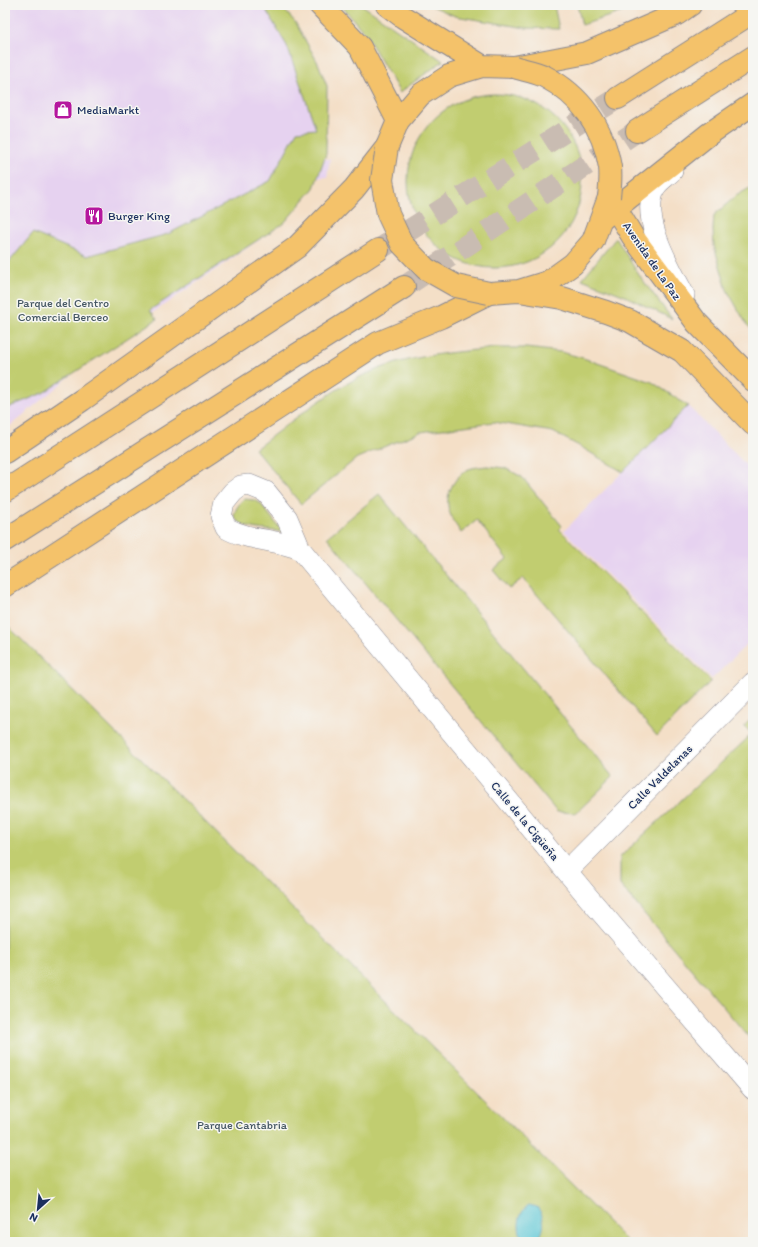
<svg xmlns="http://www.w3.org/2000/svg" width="758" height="1247" font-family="Itim,sans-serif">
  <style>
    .built { fill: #e6d2f0 }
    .green { fill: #c1cd6f; stroke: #6e7e66 }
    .water { fill: #5dc8d6; stroke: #3c7c9a }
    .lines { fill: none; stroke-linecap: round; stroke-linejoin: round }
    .motorway-tunnel { stroke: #c9bcb2; stroke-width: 22; stroke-dasharray: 22 11; stroke-linecap: butt }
    .minor-casing { stroke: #888792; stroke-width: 22 }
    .primary-casing { stroke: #888792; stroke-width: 24 }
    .motorway-casing { stroke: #888792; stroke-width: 24 }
    .minor { stroke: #fff; stroke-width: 21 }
    .primary { stroke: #f4c26a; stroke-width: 22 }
    .motorway { stroke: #f4c26a; stroke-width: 22 }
    .primary-bridge-casing { stroke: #888792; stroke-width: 24; stroke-linecap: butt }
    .primary-bridge { stroke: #f4c26a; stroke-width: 22 }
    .labels { text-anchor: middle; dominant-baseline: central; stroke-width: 3; stroke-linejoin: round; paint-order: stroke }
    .poi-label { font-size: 12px; fill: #1b2f5e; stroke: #f6f6f2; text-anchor: start }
    .street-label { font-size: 12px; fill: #1b2f5e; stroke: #f6f6f2 }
    .park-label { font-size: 12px; fill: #445662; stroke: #f6f6f2 }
  </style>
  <rect width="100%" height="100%" fill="#f6f6f2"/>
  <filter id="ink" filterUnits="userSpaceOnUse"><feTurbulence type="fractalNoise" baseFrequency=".025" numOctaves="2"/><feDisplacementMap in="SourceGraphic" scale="8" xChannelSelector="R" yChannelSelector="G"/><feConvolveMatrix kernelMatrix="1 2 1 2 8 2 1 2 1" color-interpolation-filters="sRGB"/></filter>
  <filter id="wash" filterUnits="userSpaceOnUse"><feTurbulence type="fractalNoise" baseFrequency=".012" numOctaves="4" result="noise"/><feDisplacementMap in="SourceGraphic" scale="16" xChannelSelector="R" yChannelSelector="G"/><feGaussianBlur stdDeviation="0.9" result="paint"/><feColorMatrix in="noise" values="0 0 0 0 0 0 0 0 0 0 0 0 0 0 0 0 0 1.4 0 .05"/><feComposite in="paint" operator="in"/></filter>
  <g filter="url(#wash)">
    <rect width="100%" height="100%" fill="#f4dfc7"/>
    <!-- built -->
    <path class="built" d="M 5,5 L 280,5 L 295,22 L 318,63 L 327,86 L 326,154 L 325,159 L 330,159 L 327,177 L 318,178 L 314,188 L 284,223 L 120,335 L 5,430 Z
      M 688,406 L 753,472 L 753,638 L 712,679 L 564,531 Z"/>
    <!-- green -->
    <path class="green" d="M 263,5 L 280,5 L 295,22 L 318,63 L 327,86 L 326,154 L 314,188 L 284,223 L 150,310 L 157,319 L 43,393 L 5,409 L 5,288 L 8,285 L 5,279 L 5,267 L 33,233 L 87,256 L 168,234 L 270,181 L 297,131 L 316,129 L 287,46 Z
      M 341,5 L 362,5 L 443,61 L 403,90 L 400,93 L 366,35 Z
      M 430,5 L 554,5 L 559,29 L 526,28 L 455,16 Z
      M 577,5 L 644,5 L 582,25 Z
      M408 181a87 87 0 1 1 174 0a87 87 0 1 1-174 0Z
      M 753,186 L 753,330 L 747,325 L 727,290 L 714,246 L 713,230 L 714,215 L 736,196 Z
      M 616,238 L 639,275 L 672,319 L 623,295 L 582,279 Z
      M 495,348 L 526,348 L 561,352 L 583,358 L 652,382 L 688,406 L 623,472 L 581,447 L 553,432 L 494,422 L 420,432 L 357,458 L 301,504 L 255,449 C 295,419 339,381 387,366 C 422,354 459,352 495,348 Z
      M 487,466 L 505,468 L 522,477 L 562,526 L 559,529 L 711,681 L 657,736 L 523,578 L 509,589 L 493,570 L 507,559 L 477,520 L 461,533 C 450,516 442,504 453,484 C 457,478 462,472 469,469 C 474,467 481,467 487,466 Z
      M 379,494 L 613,777 L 576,813 L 557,812 L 327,537 Z
      M 245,499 L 254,500 L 260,503 L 283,532 C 266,529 244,531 234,517 C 235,508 239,504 245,499 Z
      M 5,623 L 628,1242 L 5,1242 Z
      M 753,717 L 753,735 L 744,726 Z
      M 751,735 L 753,737 L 753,1042 L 620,885 L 620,857 Z"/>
    <!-- water -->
    <path class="water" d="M 529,1205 L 537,1207 C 546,1218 546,1232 535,1242 L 525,1242 C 516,1232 517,1213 529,1205 Z"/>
  </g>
  <g filter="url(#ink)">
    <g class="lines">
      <!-- motorway-tunnel -->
      <path class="motorway-tunnel" d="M 378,250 L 618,98
        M 404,287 L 637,131"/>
      <!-- minor casing -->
      <g class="minor-casing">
        <path id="minor" d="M 672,171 C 667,176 659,181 656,186 C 638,217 670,267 684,295
          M 300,549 C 276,539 249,541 226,528 L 221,516 L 224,503 L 233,492 L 241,486 L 249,485 L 266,492 L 287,518 L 300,549 L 588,897 L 753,1089
          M 567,871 L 753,683"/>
      </g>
      <!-- primary casing -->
      <g class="primary-casing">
        <path id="primary" d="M 320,5 L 360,47 L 398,121
          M 387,5 L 403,17 L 482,66
          M 387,147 L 398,121 L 420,95 L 449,76 L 482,66 L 514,67
          M 609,197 L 633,237 L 697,323 L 753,380
          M 519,291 L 562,298 L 606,312 L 630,321 L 682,351 L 753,424
          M 489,293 L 519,291 L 548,282 L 573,264 L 593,241 L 608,200"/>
      </g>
      <!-- motorway casing -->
      <g class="motorway-casing">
        <path id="motorway" d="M 514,67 L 587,53 L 677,14 L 690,5
          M 618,98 L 753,12
          M 637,131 L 753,57
          M 602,219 L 709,134 L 753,104
          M 5,452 L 82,400 L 297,247 L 354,189 L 387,147
          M 5,491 L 378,250
          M 5,540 L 404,287
          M 5,586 L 378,343 L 441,317 L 489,293"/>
      </g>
      <!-- minor -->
      <use href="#minor" class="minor"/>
      <!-- primary -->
      <use href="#primary" class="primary"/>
      <!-- motorway -->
      <use href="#motorway" class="motorway"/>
      <!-- primary-bridge casing -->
      <g class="primary-bridge-casing">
        <path id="primary-bridge" d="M 514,67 C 524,70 535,72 544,76 C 580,95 603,126 610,167 C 611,176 610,188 609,197
          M 387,147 L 382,180 L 388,214 L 402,244 L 426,269 L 456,286 L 489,293"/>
      </g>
      <!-- primary-bridge -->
      <use href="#primary-bridge" class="primary-bridge"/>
    </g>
  </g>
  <!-- icons -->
  <defs>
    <g id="shop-square" transform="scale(1)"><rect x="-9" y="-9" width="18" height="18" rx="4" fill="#b5179e" stroke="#f6f6f2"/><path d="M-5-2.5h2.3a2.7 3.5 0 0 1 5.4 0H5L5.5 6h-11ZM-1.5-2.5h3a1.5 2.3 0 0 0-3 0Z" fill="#fff"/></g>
    <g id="restaurant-square" transform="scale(1)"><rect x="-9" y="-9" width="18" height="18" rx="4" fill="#b5179e" stroke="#f6f6f2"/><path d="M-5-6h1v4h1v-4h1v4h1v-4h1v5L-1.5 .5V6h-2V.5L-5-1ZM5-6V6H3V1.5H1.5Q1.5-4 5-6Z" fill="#fff"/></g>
  </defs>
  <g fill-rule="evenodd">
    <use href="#shop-square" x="63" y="110"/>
    <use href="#restaurant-square" x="94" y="216"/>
  </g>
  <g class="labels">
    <!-- poi labels -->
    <g class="poi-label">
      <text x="77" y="110">MediaMarkt</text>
      <text x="108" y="216">Burger King</text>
    </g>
    <!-- street labels -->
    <g class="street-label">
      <text transform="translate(652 261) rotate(55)">Avenida de La Paz</text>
      <text transform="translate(660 777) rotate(-45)">Calle Valdelanas</text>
      <text transform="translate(525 821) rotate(50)">Calle de la Cigüeña</text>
    </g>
    <!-- park labels -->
    <g class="park-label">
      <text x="63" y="303">Parque del Centro<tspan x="63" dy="14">Comercial Berceo</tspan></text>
      <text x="242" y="1125">Parque Cantabria</text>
    </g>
  </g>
  <!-- margin -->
  <rect width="758" height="1247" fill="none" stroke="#f6f6f2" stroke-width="20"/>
  <!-- north arrow -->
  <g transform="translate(38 1209) rotate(207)" stroke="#f6f6f2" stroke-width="3" paint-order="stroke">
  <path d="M0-3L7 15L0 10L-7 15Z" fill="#1b2f5e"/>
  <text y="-6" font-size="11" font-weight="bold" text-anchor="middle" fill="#1b2f5e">N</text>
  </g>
</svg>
